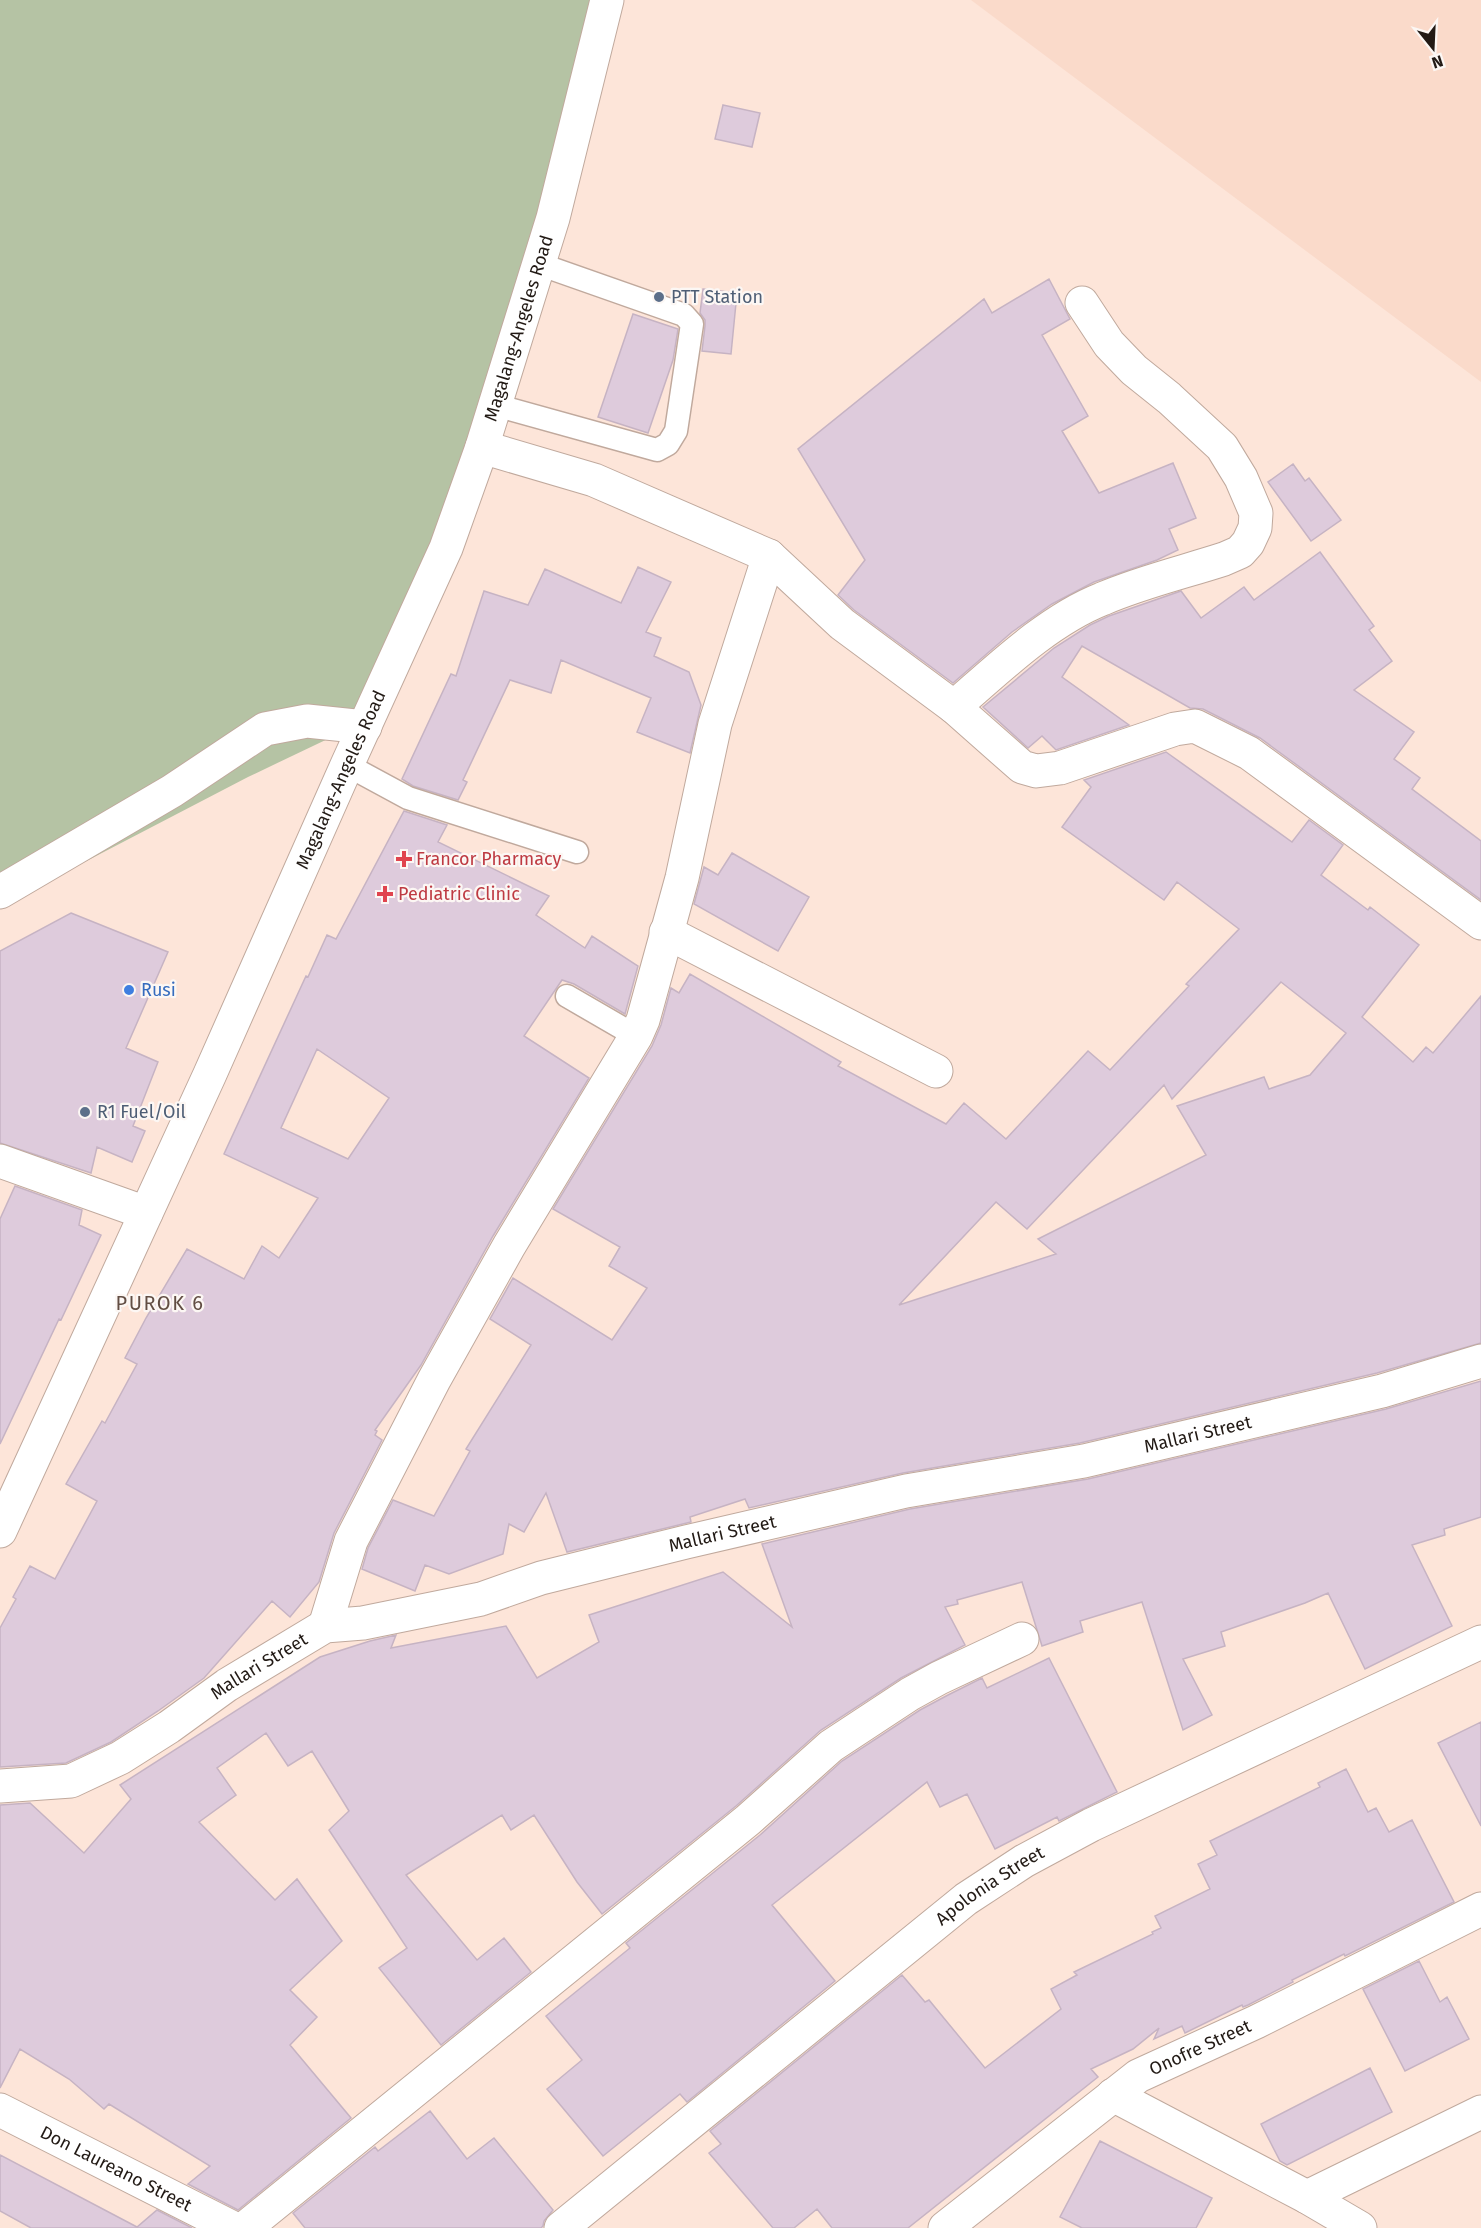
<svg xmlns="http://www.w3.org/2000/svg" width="1481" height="2228" font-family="'Fira Sans',sans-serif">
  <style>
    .built { fill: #fadaca }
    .green { fill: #b5c3a4 }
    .building { fill: #decbdc; stroke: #c6b3c3; stroke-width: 1.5; fill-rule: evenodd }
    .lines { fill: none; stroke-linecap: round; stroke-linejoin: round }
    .lane-casing { stroke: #c0a99d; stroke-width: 25 }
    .street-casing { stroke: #c0a99d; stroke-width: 35 }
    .secondary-casing { stroke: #c0a99d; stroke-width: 35 }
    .lane { stroke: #fff; stroke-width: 22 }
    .street { stroke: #fff; stroke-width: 33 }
    .secondary { stroke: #fff; stroke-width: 33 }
    .service-dot { fill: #5c6f8a; stroke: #fcf7f4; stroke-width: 2 }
    .health-dot { fill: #e0444e; stroke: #fcf7f4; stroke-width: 2 }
    .shop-dot { fill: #3f7fe0; stroke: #fcf7f4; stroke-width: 2 }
    .labels { text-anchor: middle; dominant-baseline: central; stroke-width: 4.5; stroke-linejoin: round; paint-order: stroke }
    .service-label { font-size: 18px; fill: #4e5e75; stroke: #fcf7f4; text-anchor: start }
    .street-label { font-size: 18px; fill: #221a15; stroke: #fcf7f4 }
    .health-label { font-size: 18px; fill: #be3a42; stroke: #fcf7f4; text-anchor: start }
    .shop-label { font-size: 18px; fill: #366cbe; stroke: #fcf7f4; text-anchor: start }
    .neighbourhood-label { font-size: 20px; letter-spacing: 1.5px; fill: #624e44; stroke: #fcf7f4 }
  </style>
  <rect width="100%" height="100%" fill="#fde5d9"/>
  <!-- built -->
  <path class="built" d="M 971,0 L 1481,0 L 1481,382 Z"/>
  <!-- green -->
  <path class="green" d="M 0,0 L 595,0 L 537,237 L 463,473 L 357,725 L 248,777 L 0,906 Z"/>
  <!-- building -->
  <path class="building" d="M 723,105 L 760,113 L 752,147 L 715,139 Z
    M 1049,279 L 1070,319 L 1042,335 L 1088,416 L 1062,431 L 1099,493 L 1173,463 L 1196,518 L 1169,529 L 1178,550 L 1157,560 L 1094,582 L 1052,604 L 1012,632 L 953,683 L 854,610 L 838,595 L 865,560 L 798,449 L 984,299 L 992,313 Z
    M 703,289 L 737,293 L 731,354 L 702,351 L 705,326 L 705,320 L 700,313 Z
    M 633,314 L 678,329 L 673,360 L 648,433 L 598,417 Z
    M 1293,464 L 1305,481 L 1309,478 L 1341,520 L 1311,541 L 1268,482 Z
    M 1320,552 L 1374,626 L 1369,630 L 1392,661 L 1354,690 L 1414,732 L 1394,759 L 1420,778 L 1412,789 L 1481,841 L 1481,900 L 1260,738 L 1203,709 L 1190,708 L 1082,646 L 1062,677 L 1129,725 L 1056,750 L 1042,736 L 1028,748 L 983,707 L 1054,648 L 1090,625 L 1109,616 L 1181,591 L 1201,618 L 1244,587 L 1254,600 Z
    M 638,567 L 671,582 L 646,632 L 661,638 L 654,656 L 689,672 L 701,705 L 690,753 L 637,732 L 651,698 L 561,660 L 551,693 L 510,680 L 463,780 L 467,782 L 458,800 L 413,786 L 402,779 L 451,674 L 456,676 L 484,591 L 528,605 L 545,569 L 621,603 Z
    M 1166,752 L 1292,842 L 1309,820 L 1343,845 L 1321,875 L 1368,910 L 1370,907 L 1419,945 L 1362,1017 L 1413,1062 L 1426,1047 L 1433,1053 L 1481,996 L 1481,1343 L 1377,1373 L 1080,1443 L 903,1473 L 749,1508 L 745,1499 L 690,1517 L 691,1522 L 567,1552 L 546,1493 L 524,1532 L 509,1524 L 503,1554 L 449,1574 L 425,1565 L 415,1591 L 362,1569 L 368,1548 L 393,1500 L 434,1516 L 470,1451 L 466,1449 L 531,1345 L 490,1319 L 513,1278 L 612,1340 L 647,1288 L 609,1266 L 620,1247 L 553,1209 L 652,1046 L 661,1025 L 671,988 L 679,993 L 690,974 L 841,1062 L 838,1066 L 946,1124 L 964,1103 L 1006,1139 L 1088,1051 L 1110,1070 L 1189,986 L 1186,984 L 1239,929 L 1177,882 L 1164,900 L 1062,827 L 1091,787 L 1084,780 ZM 1281,982 L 1346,1033 L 1310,1075 L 1269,1089 L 1264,1077 L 1177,1106 L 1206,1155 L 1038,1239 L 1056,1254 L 899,1305 L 996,1202 L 1027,1229 L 1164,1085 L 1172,1099 Z
    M 404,811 L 447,825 L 438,842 L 549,896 L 536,915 L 585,948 L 592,936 L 638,966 L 625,1014 L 574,984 L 562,980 L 524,1036 L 589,1078 L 493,1236 L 421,1365 L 375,1430 L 377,1431 L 375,1435 L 382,1440 L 334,1533 L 319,1582 L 290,1617 L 272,1601 L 204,1678 L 158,1711 L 111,1742 L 66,1763 L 0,1767 L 0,1628 L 16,1599 L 13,1597 L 30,1566 L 55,1579 L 97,1501 L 66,1484 L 102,1421 L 105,1423 L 137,1364 L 125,1358 L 146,1318 L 187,1249 L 244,1279 L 262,1246 L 279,1258 L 318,1198 L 224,1154 L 306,976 L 308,977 L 327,935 L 336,939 ZM 317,1049 L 389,1098 L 348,1159 L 281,1128 Z
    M 732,853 L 809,897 L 778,951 L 694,904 L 704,867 L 718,875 Z
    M 71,913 L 168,952 L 126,1048 L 158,1062 L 133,1126 L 145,1131 L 132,1162 L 97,1147 L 91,1173 L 0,1143 L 0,951 Z
    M 15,1186 L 82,1210 L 79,1225 L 101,1235 L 61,1320 L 59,1319 L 0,1444 L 0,1219 Z
    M 1481,1381 L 1481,1517 L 1444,1529 L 1445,1535 L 1412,1545 L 1452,1626 L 1365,1669 L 1328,1593 L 1305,1603 L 1221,1632 L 1225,1646 L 1183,1659 L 1212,1715 L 1183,1730 L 1142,1602 L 1080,1621 L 1083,1632 L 1042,1646 L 1022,1582 L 957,1600 L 958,1604 L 945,1607 L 965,1645 L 901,1678 L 821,1730 L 736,1806 L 602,1914 L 577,1882 L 534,1815 L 511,1830 L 502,1815 L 406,1875 L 477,1960 L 504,1938 L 531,1972 L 441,2045 L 379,1968 L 407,1948 L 329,1830 L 349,1811 L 312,1751 L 288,1766 L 266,1733 L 217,1768 L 236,1795 L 199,1822 L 275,1900 L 297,1879 L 342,1941 L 290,1990 L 317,2017 L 290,2045 L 351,2118 L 238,2210 L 188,2184 L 210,2166 L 109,2104 L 104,2109 L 69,2079 L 20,2049 L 0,2088 L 0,1805 L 30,1803 L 84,1853 L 131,1799 L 120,1785 L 320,1657 L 370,1641 L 396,1635 L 391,1648 L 506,1626 L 537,1678 L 599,1642 L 589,1615 L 723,1572 L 792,1627 L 762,1544 L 910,1509 L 1088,1479 L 1386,1409 Z
    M 1049,1658 L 1117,1792 L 1059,1821 L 1057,1817 L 995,1849 L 967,1794 L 940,1807 L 927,1782 L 772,1905 L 835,1981 L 687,2102 L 680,2094 L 603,2156 L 547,2089 L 582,2060 L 546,2016 L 630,1948 L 626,1943 L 760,1835 L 842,1761 L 920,1710 L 948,1695 L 982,1678 L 987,1688 Z
    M 1481,1722 L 1481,1826 L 1438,1743 Z
    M 1346,1769 L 1368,1812 L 1376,1808 L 1389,1832 L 1412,1820 L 1454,1902 L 1345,1956 L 1344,1954 L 1292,1980 L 1293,1982 L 1248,2005 L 1243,2007 L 1242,2005 L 1185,2033 L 1182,2026 L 1154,2039 L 1159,2028 L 1133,2049 L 1091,2069 L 1098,2077 L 908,2228 L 832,2228 L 817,2209 L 794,2228 L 773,2228 L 709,2153 L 721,2144 L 710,2131 L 902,1975 L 925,2002 L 929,2000 L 985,2068 L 1061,2009 L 1051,1989 L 1077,1975 L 1074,1972 L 1153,1934 L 1152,1932 L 1161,1928 L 1155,1916 L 1210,1889 L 1198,1864 L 1217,1855 L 1210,1841 L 1320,1787 L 1318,1783 Z
    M 1419,1961 L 1440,2002 L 1447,1997 L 1469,2039 L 1405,2071 L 1363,1989 Z
    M 1370,2068 L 1392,2112 L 1287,2165 L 1280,2161 L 1261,2124 Z
    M 430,2111 L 467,2159 L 494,2138 L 553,2210 L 544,2221 L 543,2226 L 541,2228 L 305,2228 L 293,2213 L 375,2147 L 378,2151 Z
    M 1100,2141 L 1212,2198 L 1196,2228 L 1082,2228 L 1060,2217 Z
    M 0,2155 L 137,2227 L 157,2210 L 192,2228 L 31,2228 L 0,2211 Z"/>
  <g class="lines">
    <!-- lane casing -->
    <g class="lane-casing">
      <path id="lane" d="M 495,405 L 657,450 L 668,444 L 676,431 L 692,324 L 684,315 L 539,264
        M 347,765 L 408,798 L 577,852
        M 567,996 L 636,1036"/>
    </g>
    <!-- street casing -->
    <g class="street-casing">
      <g id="street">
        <path d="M 482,447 L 594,480 L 769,556 L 842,624 L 954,707 L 1022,767 L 1036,771 L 1060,768 L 1175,729 L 1195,726 L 1249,753 L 1481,923"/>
        <path d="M 954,707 C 998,669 1047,621 1102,599 C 1141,582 1184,572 1224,559 L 1240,552 L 1248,543 L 1255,528 L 1256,513 L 1241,478 L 1222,447 L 1169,398 L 1134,370 L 1109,344 L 1082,303"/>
        <path d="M 0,892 L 172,791 L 265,729 L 307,721 L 365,727"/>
        <path d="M 666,932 L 936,1071"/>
        <path d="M 0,1161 L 146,1213"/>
        <path d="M 325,1626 L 351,1541 L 434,1380 L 509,1246 L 636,1036 L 643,1020 L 682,878 L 715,724 L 769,556"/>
        <path id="s1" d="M 0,1786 L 71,1781 L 120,1758 L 169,1727 L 227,1685 L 325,1626 L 363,1623 L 481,1599 L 541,1578 L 686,1542 L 906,1491 L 1084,1461 L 1382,1391 L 1481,1361"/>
        <path d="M 1113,2095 L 1307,2197 L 1360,2228"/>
        <path id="s2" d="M 0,2110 L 233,2228"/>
        <path d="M 1307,2197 L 1481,2112"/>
        <path d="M 245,2228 L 748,1820 L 831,1746 L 910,1694 L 939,1678 L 1022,1639"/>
        <path id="s3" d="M 561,2228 L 966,1899 L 1024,1861 L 1091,1825 L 1481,1642"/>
        <path id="s4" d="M 945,2228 L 1138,2076 L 1256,2022 L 1481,1909"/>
      </g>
    </g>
    <!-- secondary casing -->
    <g class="secondary-casing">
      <g id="secondary">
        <path id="s5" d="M 0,1531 L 210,1074 L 347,765 L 446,548 L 482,447 L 553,218 L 607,0"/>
      </g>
    </g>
    <!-- lane -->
    <use href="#lane" class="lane"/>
    <!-- street -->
    <use href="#street" class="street"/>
    <!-- secondary -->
    <use href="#secondary" class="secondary"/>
  </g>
  <!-- markers -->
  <g class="service-dot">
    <circle cx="659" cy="297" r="6"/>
    <circle cx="85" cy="1112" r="6"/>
  </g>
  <g class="health-dot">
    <path d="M401 850h6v6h6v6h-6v6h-6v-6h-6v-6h6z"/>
    <path d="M382 885h6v6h6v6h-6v6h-6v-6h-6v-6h6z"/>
  </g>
  <circle class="shop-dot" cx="129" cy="990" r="6"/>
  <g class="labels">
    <!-- service labels -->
    <g class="service-label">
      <text x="671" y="297">PTT Station</text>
      <text x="97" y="1112">R1 Fuel/Oil</text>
    </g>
    <!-- street labels -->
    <g class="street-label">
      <text stroke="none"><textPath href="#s5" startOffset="1311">Magalang-Angeles Road</textPath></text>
      <text stroke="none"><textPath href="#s5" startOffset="825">Magalang-Angeles Road</textPath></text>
      <text stroke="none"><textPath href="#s1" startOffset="1264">Mallari Street</textPath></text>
      <text stroke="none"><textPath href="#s1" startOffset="778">Mallari Street</textPath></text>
      <text stroke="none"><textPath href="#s1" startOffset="292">Mallari Street</textPath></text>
      <text stroke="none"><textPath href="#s3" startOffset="549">Apolonia Street</textPath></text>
      <text stroke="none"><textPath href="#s4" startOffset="314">Onofre Street</textPath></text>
      <text stroke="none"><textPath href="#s2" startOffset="130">Don Laureano Street</textPath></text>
    </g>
    <!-- health labels -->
    <g class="health-label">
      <text x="416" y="859">Francor Pharmacy</text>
      <text x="398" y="894">Pediatric Clinic</text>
    </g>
    <!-- shop labels -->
    <g class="shop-label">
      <text x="141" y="990">Rusi</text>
    </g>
    <!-- neighbourhood labels -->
    <g class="neighbourhood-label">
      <text x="160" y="1303">PUROK 6</text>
    </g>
  </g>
  <!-- north arrow -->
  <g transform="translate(1433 48) rotate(162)" stroke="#fcf7f4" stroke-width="4.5" paint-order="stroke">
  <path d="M0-4.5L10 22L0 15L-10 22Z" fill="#221a15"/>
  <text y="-9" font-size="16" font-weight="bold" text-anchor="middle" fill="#221a15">N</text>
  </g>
</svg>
